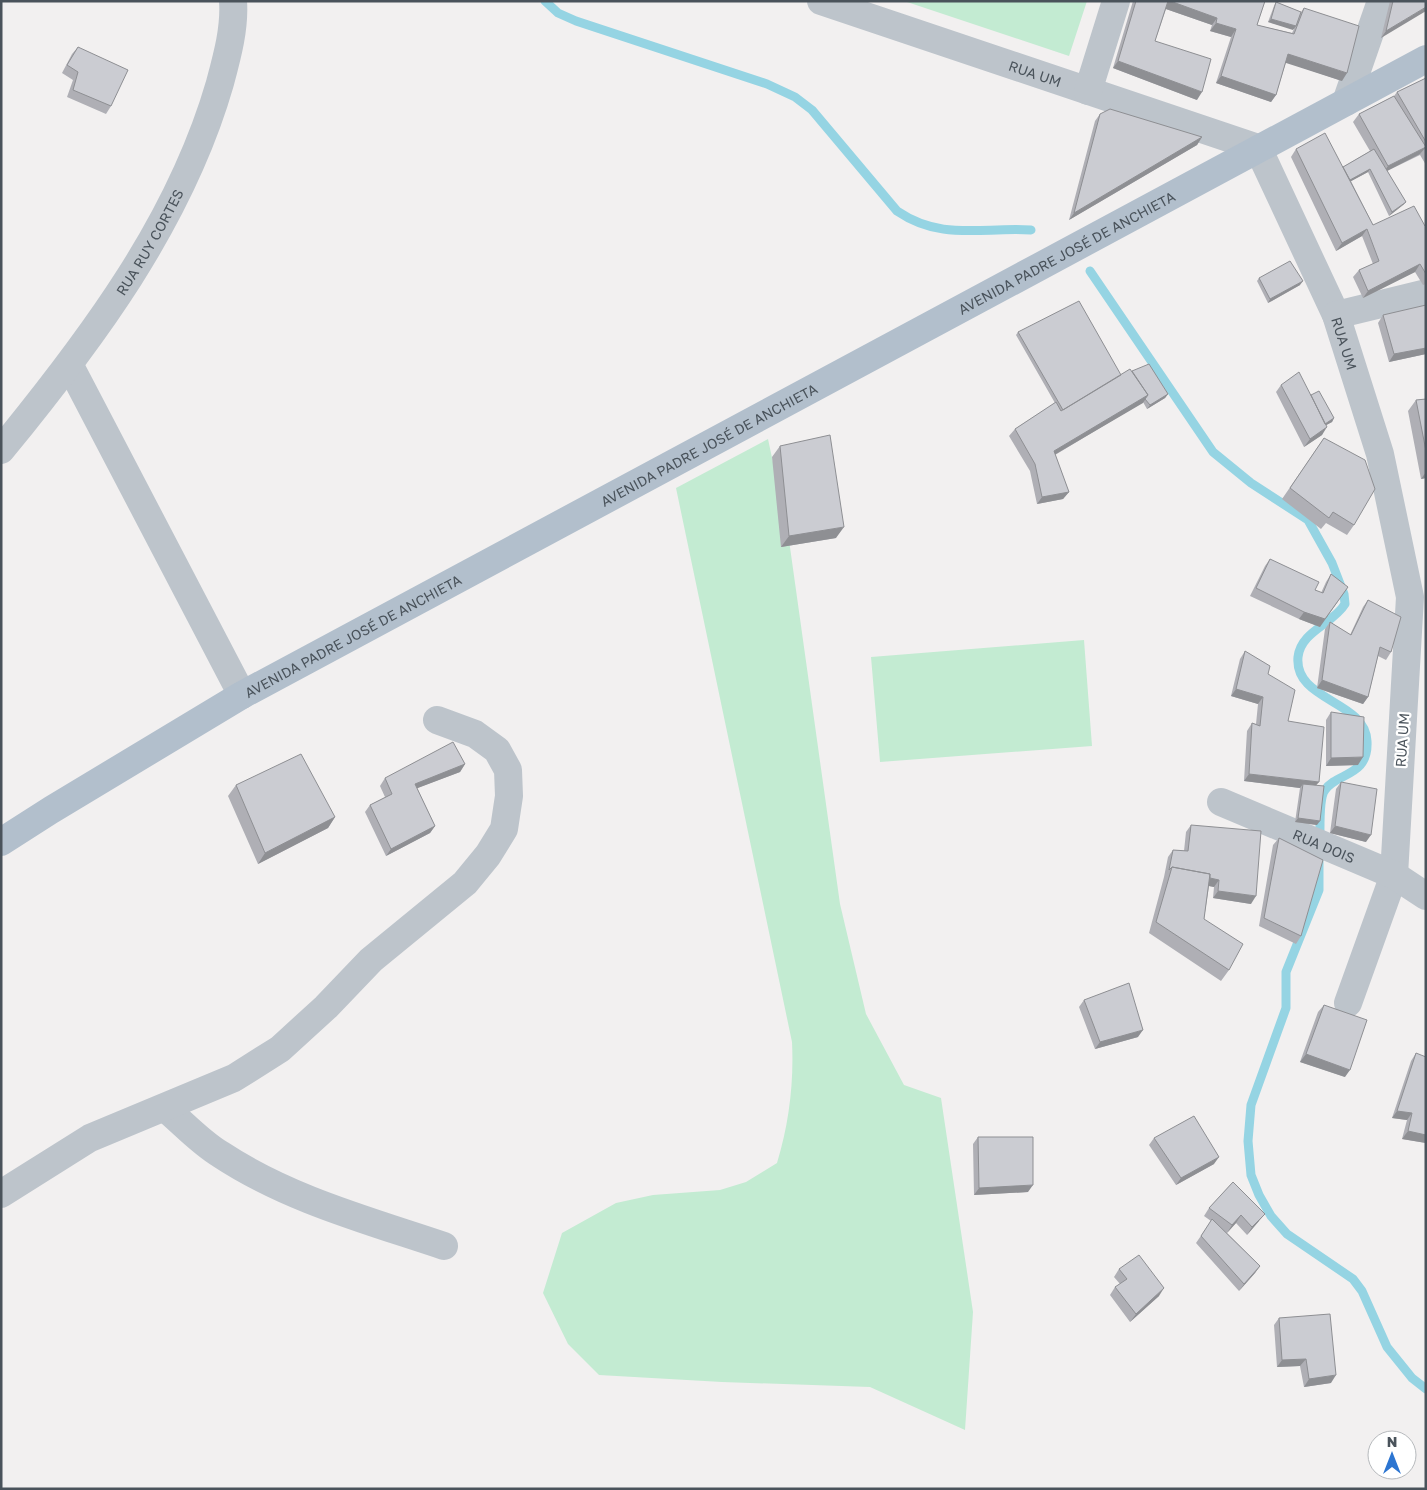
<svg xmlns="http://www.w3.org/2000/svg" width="1427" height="1490" font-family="'Golos Text',sans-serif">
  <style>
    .green { fill: #c3ebd2 }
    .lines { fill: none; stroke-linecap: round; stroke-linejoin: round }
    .stream { stroke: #95d4e3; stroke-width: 9 }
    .minor { stroke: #bdc4cb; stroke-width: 28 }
    .major { stroke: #b2bfcc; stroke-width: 28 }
    .wall { fill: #afafb5 }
    .shaded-wall { fill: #8e8f93 }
    .building { fill: #cbccd2; stroke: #8e8f93 }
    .labels { text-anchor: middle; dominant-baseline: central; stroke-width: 4.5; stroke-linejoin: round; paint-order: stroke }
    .street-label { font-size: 14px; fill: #4a535b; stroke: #fff }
  </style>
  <rect width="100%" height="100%" fill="#f2f0f0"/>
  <!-- green -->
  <path class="green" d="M 904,1 L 1087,1 L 1069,56 Z
    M 768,439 L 788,533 L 840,904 L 866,1014 L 904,1085 L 941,1098 L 973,1312 L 965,1430 L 870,1387 L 722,1382 L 599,1375 L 568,1344 L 543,1293 L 562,1233 L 616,1203 L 653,1195 L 720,1190 L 746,1182 L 777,1163 C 789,1124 794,1083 792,1042 L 676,488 Z
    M 1084,640 L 1092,746 L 880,762 L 871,657 Z"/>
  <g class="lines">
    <!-- stream -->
    <path class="stream" d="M 545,1 L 558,13 L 576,21 L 767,84 L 795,97 L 812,110 L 897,211 C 941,241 981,227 1031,230
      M 1090,271 L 1213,452 L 1251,483 L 1308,520 L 1332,563 L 1344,594 L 1345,604 C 1333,624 1301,631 1298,657 C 1294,701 1365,700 1367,741 C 1369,777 1337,772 1325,790 C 1319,797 1320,828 1320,839
      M 1319,862 L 1319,890 L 1286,972 L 1286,1008 L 1251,1105 L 1248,1141 L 1251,1175 L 1259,1195 L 1271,1216 L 1287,1234 L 1353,1279 L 1362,1291 L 1387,1347 L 1412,1378 L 1426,1389"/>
    <!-- minor -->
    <g class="minor">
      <path id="s1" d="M 821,1 L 1258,148 L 1336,315 L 1380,454 L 1410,597 L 1394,875 L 1348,1003"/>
      <path d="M 1088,91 L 1116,1"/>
      <path d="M 1346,102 L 1381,1"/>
      <path d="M 1336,315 L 1426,293"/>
      <path d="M 70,366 L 242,695"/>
      <path id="s2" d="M 1,450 C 91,340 180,222 220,83 C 227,57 235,28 233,1"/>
      <path id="s3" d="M 1221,802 L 1394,875 L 1426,896"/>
      <path d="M 165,1108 C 183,1123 200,1142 220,1154 C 288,1199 367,1220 444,1246"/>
      <path d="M 1,1194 L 90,1138 L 234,1078 L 280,1049 L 326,1007 L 371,960 L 465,883 L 488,855 L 504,829 L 509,796 L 508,770 L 497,750 L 475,734 L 437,720"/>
    </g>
    <!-- major -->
    <path class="major" id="s4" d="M 1,842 L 51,810 L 242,695 L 1426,59"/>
  </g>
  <!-- wall -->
  <path class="wall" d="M 1133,1 L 1265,1 L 1257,25 L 1292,33 L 1294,29 L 1268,22 L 1274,6 L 1276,2 L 1301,12 L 1304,8 L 1342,81 L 1286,62 L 1276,95 L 1271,102 L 1216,83 L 1231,37 L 1210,31 L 1212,25 L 1166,9 L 1155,41 L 1197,100 L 1113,68 Z
    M 1390,1 L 1426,1 L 1381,38 Z
    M 78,47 L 111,106 L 106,114 L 67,97 L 73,80 L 62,73 L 72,54 Z
    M 1426,78 L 1426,165 L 1420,155 L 1387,171 L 1406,202 L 1403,205 L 1389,216 L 1368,172 L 1351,181 L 1373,225 L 1426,225 L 1426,284 L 1423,285 L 1415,272 L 1363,298 L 1353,277 L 1359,270 L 1373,264 L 1362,236 L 1336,251 L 1291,157 L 1296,149 L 1343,167 L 1370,151 L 1353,122 L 1359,114 L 1394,96 L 1397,92 Z
    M 1100,114 L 1202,137 L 1197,145 L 1069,220 L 1095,121 Z
    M 1259,278 L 1300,285 L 1268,303 L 1257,281 Z
    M 1383,315 L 1426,354 L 1389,362 L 1378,323 Z
    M 1018,332 L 1121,375 L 1132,371 L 1168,394 L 1165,398 L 1147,409 L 1143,402 L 1055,455 L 1069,492 L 1063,499 L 1037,504 L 1030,471 L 1009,436 L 1015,429 L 1055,403 L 1016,335 Z
    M 1281,385 L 1334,418 L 1332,422 L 1326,425 L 1322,435 L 1304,447 L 1276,392 Z
    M 1426,399 L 1426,478 L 1421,479 L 1408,411 L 1416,400 Z
    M 1324,438 L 1354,525 L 1347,535 L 1326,523 L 1321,529 L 1282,499 Z
    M 780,446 L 836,538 L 781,547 L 772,457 Z
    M 1270,559 L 1315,590 L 1321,593 L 1326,582 L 1331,574 L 1320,627 L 1299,619 L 1250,596 L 1265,566 Z
    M 1368,600 L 1391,652 L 1386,660 L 1378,656 L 1368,697 L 1363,704 L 1317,688 L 1325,629 L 1330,622 L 1350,635 L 1363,607 Z
    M 1245,651 L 1268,674 L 1316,785 L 1317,825 L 1295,822 L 1300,788 L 1244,781 L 1247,731 L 1252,723 L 1256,724 L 1258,704 L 1231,696 L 1240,659 Z
    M 1331,712 L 1358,765 L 1326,766 L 1326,720 Z
    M 465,764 L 460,772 L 417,788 L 435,826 L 430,833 L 386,856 L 365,812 L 370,805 L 385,797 L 380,786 L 385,778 Z
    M 1341,782 L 1366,842 L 1330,833 L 1336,789 Z
    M 236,785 L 335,817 L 328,828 L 258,864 L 228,796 Z
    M 1191,825 L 1251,904 L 1213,898 L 1214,887 L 1209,886 L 1204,919 L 1229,970 L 1221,981 L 1149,933 L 1164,877 L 1168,857 L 1173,850 L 1184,851 L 1186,832 Z
    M 1279,838 L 1301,936 L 1296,944 L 1259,926 L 1273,845 Z
    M 1084,1000 L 1138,1037 L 1095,1049 L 1079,1007 Z
    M 1324,1005 L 1345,1077 L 1300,1062 L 1318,1012 Z
    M 1416,1053 L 1426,1143 L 1402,1139 L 1407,1120 L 1392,1118 L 1411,1061 Z
    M 978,1137 L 1028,1192 L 974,1195 L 973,1144 Z
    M 1154,1138 L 1214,1164 L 1176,1185 L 1149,1145 Z
    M 1233,1182 L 1259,1221 L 1247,1235 L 1236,1223 L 1227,1233 L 1260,1266 L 1255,1273 L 1239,1291 L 1196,1243 L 1211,1221 L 1204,1216 L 1209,1208 Z
    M 1119,1269 L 1159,1296 L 1130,1322 L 1110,1295 L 1115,1287 L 1120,1284 L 1114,1277 Z
    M 1279,1318 L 1331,1383 L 1304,1387 L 1300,1366 L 1277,1367 L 1274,1325 Z"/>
  <!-- shaded-wall -->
  <path class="shaded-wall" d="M 1168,1 L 1170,1 L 1217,18 L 1212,25 L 1163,8 Z
    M 1426,7 L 1426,11 L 1381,38 L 1386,31 Z
    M 1271,19 L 1296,26 L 1293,30 L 1268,22 Z
    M 1216,23 L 1236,29 L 1231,37 L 1210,31 Z
    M 1288,54 L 1347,73 L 1342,81 L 1283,62 Z
    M 1118,61 L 1202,92 L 1197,100 L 1113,68 Z
    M 1221,76 L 1276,95 L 1271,102 L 1216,83 Z
    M 1202,137 L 1197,145 L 1069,220 L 1074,213 Z
    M 1426,147 L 1420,154 L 1383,173 L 1388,166 Z
    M 1370,169 L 1368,172 L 1344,185 L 1347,181 Z
    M 1406,202 L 1403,205 L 1389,216 L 1392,212 Z
    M 1367,229 L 1362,236 L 1336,251 L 1342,243 Z
    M 1420,264 L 1415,272 L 1363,298 L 1368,291 Z
    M 1303,281 L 1300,285 L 1268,303 L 1270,299 Z
    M 1426,348 L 1426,354 L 1389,362 L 1394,354 Z
    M 1168,394 L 1165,398 L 1147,409 L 1150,405 Z
    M 1148,395 L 1143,403 L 1049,458 L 1054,451 Z
    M 1334,418 L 1332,422 L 1319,429 L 1322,426 Z
    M 1327,427 L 1322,435 L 1304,447 L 1310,439 Z
    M 1426,472 L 1426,478 L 1421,479 Z
    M 1069,492 L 1063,499 L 1037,504 L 1042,497 Z
    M 844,527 L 836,538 L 781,547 L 789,536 Z
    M 1348,587 L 1320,627 L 1299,619 L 1304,612 Z
    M 1322,680 L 1368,697 L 1363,704 L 1317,688 Z
    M 1236,689 L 1263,697 L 1258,704 L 1231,696 Z
    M 1363,757 L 1358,765 L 1326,766 L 1331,758 Z
    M 465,764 L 460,772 L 410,791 L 415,784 Z
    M 1249,774 L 1319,782 L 1313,789 L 1303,784 L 1300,788 L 1244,781 Z
    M 335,817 L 328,828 L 258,864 L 265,853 Z
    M 1298,818 L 1320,821 L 1317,825 L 1295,822 Z
    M 435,826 L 430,833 L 386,856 L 391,849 Z
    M 1335,826 L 1371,835 L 1366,842 L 1330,833 Z
    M 1171,870 L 1219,880 L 1214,887 L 1169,878 Z
    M 1218,891 L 1256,896 L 1251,904 L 1213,898 Z
    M 1143,1030 L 1138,1037 L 1095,1049 L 1100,1042 Z
    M 1306,1054 L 1350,1070 L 1345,1077 L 1300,1062 Z
    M 1397,1111 L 1412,1113 L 1407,1120 L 1392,1118 Z
    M 1408,1131 L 1426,1135 L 1426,1143 L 1402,1139 Z
    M 1219,1157 L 1214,1164 L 1176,1185 L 1181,1178 Z
    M 1033,1185 L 1028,1192 L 974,1195 L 979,1188 Z
    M 1265,1214 L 1247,1235 L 1252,1227 Z
    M 1241,1215 L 1236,1223 L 1227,1233 L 1232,1225 Z
    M 1260,1266 L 1255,1273 L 1239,1291 L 1244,1284 Z
    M 1164,1288 L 1159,1296 L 1130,1322 L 1136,1314 Z
    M 1306,1359 L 1300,1366 L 1277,1367 L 1282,1360 Z
    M 1336,1375 L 1331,1383 L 1304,1387 L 1309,1379 Z"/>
  <!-- building -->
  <path class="building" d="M 1136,1 L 1168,1 L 1155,41 L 1211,59 L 1202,92 L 1118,61 Z
    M 1170,1 L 1265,1 L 1257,25 L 1294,34 L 1304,8 L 1359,26 L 1347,73 L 1288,54 L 1276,95 L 1221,76 L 1236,29 L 1216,23 L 1217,18 Z
    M 1393,1 L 1426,1 L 1426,7 L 1386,31 Z
    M 1276,2 L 1301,12 L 1296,26 L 1271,19 Z
    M 78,47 L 128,70 L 111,106 L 73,90 L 78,72 L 67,65 Z
    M 1426,78 L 1426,142 L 1397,92 Z
    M 1394,96 L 1426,147 L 1388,166 L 1359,114 Z
    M 1110,109 L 1202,137 L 1074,213 L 1100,114 Z
    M 1325,133 L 1373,225 L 1414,206 L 1425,226 L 1426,225 L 1426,274 L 1420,264 L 1368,291 L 1359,270 L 1379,261 L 1367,229 L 1342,243 L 1296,149 Z
    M 1374,149 L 1406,202 L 1392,212 L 1370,169 L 1350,180 L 1343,167 Z
    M 1290,261 L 1303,281 L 1270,299 L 1259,278 Z
    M 1079,301 L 1121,375 L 1063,410 L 1018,332 Z
    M 1426,305 L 1426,348 L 1394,354 L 1383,315 Z
    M 1149,364 L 1168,394 L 1150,405 L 1145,399 L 1148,395 L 1132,371 Z
    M 1130,369 L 1148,395 L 1054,451 L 1069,492 L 1042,497 L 1035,464 L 1015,429 L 1056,402 L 1061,411 Z
    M 1299,372 L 1327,427 L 1310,439 L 1281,385 Z
    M 1319,391 L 1334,418 L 1325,424 L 1311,395 Z
    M 1426,399 L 1426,451 L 1416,400 Z
    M 830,435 L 844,527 L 789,536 L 780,446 Z
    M 1324,438 L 1365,460 L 1375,489 L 1354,525 L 1333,512 L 1329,518 L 1290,488 Z
    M 1270,559 L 1319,582 L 1315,590 L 1323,593 L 1331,574 L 1348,587 L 1325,619 L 1304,612 L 1256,588 Z
    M 1368,600 L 1401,617 L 1391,652 L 1380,647 L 1368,697 L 1322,680 L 1330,622 L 1351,635 Z
    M 1245,651 L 1270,666 L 1268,674 L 1295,690 L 1288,721 L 1324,727 L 1319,782 L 1249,774 L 1252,723 L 1260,726 L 1263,697 L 1236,689 Z
    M 1331,712 L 1364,717 L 1363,757 L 1331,758 Z
    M 453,742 L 465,764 L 415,784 L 435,826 L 391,849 L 370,805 L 392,794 L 385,778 Z
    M 301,754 L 335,817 L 265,853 L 236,785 Z
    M 1341,782 L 1377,789 L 1371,835 L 1335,826 Z
    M 1303,784 L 1324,786 L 1320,821 L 1298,818 Z
    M 1191,825 L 1261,831 L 1256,896 L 1218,891 L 1219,880 L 1210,878 L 1210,874 L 1172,867 L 1169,870 L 1173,850 L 1188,851 Z
    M 1279,838 L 1323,860 L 1301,936 L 1264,918 Z
    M 1172,867 L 1210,874 L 1204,919 L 1243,944 L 1229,970 L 1156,922 Z
    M 1129,983 L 1143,1030 L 1100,1042 L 1084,1000 Z
    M 1324,1005 L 1367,1020 L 1350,1070 L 1306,1054 Z
    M 1416,1053 L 1426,1057 L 1426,1135 L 1408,1131 L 1412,1113 L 1397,1111 Z
    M 1194,1116 L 1219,1157 L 1181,1178 L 1154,1138 Z
    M 978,1137 L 1033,1137 L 1033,1185 L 979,1188 Z
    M 1233,1182 L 1265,1214 L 1252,1227 L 1241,1215 L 1232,1225 L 1209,1208 Z
    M 1212,1219 L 1260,1266 L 1244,1284 L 1201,1236 Z
    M 1139,1255 L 1164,1288 L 1136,1314 L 1115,1287 L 1127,1279 L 1119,1269 Z
    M 1330,1314 L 1336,1375 L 1309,1379 L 1306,1359 L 1282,1360 L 1279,1318 Z"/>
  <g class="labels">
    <!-- street labels -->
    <g class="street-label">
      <text stroke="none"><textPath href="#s1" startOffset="226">RUA UM</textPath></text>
      <text stroke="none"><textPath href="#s2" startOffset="256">RUA RUY CORTES</textPath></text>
      <text stroke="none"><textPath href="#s4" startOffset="1218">AVENIDA PADRE JOSÉ DE ANCHIETA</textPath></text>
      <text stroke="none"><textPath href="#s1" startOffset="675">RUA UM</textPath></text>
      <text stroke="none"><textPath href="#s4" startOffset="812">AVENIDA PADRE JOSÉ DE ANCHIETA</textPath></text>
      <text stroke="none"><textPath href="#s4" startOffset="408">AVENIDA PADRE JOSÉ DE ANCHIETA</textPath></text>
      <text transform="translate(1402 740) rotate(-86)">RUA UM</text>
      <text stroke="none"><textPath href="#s3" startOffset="112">RUA DOIS</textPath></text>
    </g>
  </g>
  <!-- border -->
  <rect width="1427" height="1490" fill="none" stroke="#4a535b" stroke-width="5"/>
  <!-- north arrow -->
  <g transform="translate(1392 1455)"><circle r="24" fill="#ffffff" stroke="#b7babd"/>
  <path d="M0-4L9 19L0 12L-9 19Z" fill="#2c75d1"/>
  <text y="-8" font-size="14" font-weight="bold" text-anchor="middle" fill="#4a535b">N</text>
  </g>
</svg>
